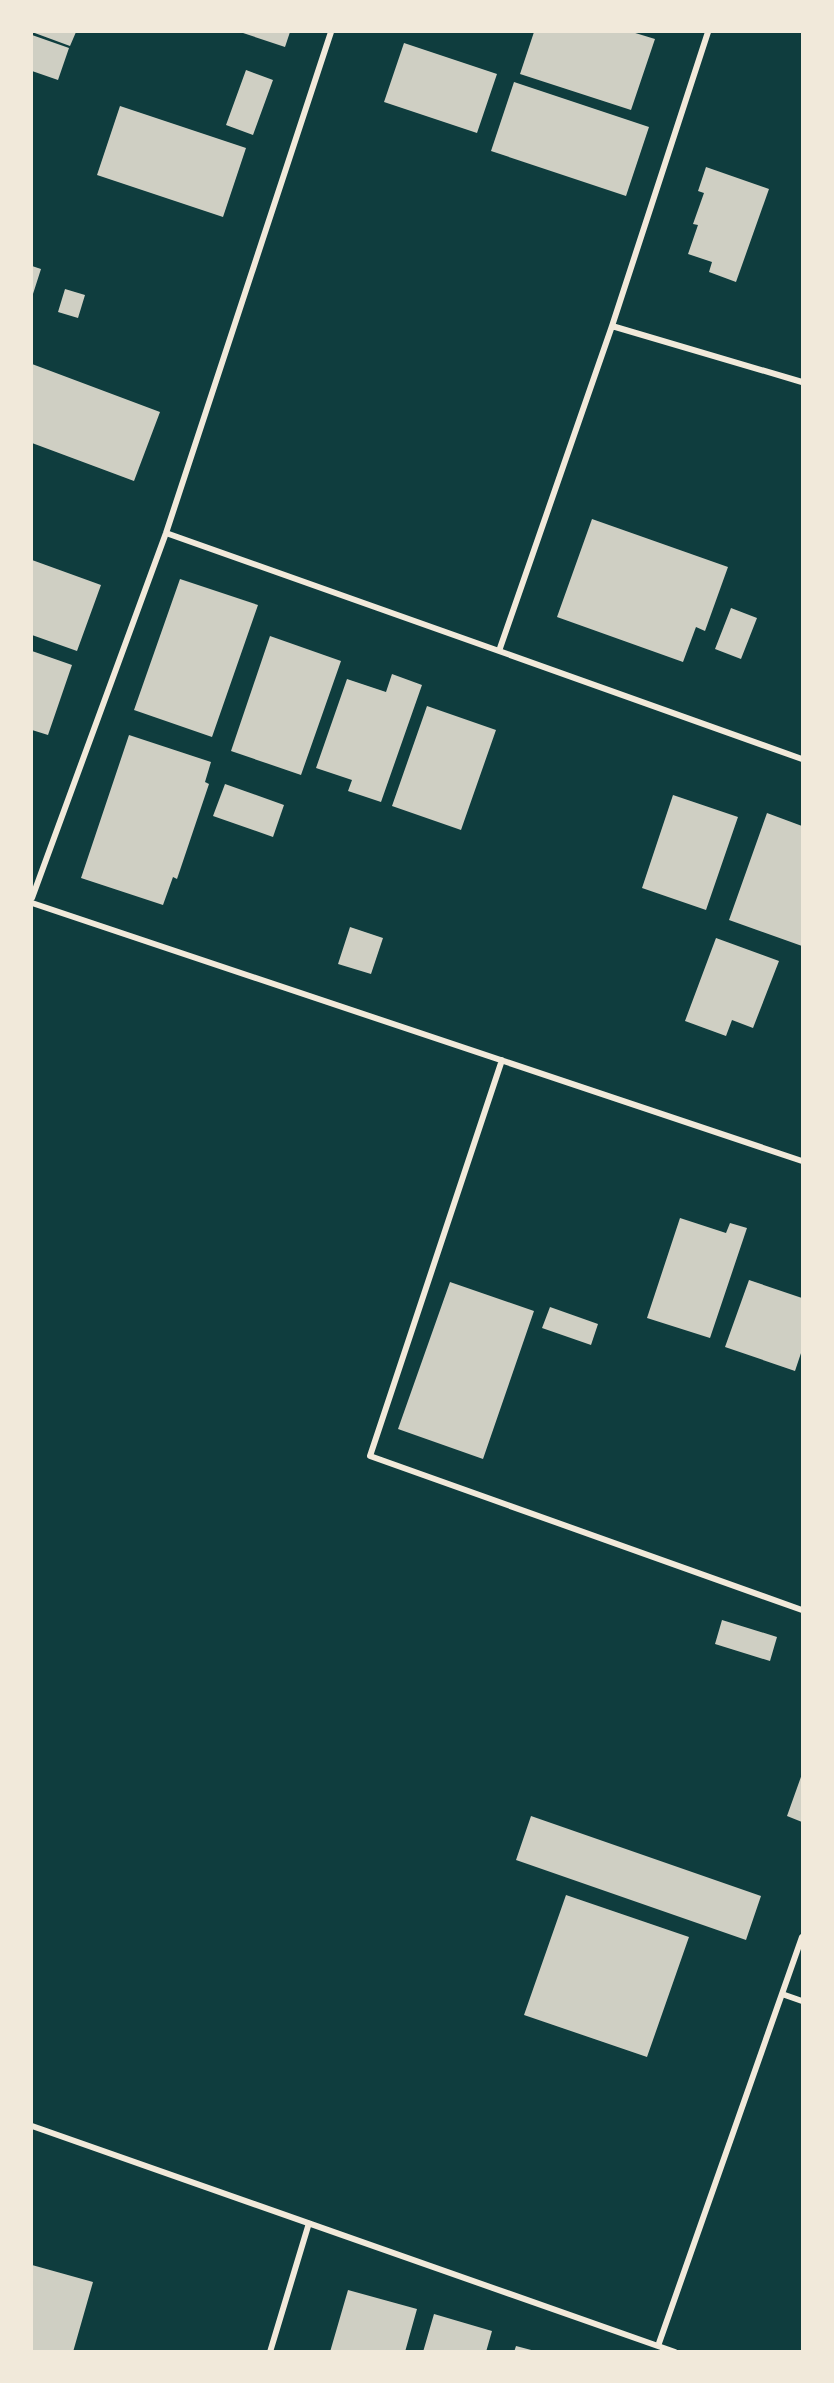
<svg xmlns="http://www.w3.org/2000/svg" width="834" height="2383" font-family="'Exo 2',sans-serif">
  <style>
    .building { fill: #cfcfc3 }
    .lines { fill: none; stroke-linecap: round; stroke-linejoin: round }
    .minor { stroke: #f1e9da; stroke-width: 6 }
  </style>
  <rect width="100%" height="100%" fill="#0f3d3e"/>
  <!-- building -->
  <path class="building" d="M 32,32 L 76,32 L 70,46 Z
    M 240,32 L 290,32 L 285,47 Z
    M 534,32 L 632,32 L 655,39 L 631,110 L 520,74 Z
    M 32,35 L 69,48 L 58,80 L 32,71 Z
    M 404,43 L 497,74 L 477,133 L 384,102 Z
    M 246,70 L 273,80 L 253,135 L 226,125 Z
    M 514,82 L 649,127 L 626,196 L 491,151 Z
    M 120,106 L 246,148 L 223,217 L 97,175 Z
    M 706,167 L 769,189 L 736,282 L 709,272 L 712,262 L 688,254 L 698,225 L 693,224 L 704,193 L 698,191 Z
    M 32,266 L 41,269 L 32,297 Z
    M 65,289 L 85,295 L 78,318 L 58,312 Z
    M 32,364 L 160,412 L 134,481 L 32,443 Z
    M 592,519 L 728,567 L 705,631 L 696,627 L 683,662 L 557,617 Z
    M 32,560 L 101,585 L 77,651 L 32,635 Z
    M 180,579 L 258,605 L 212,737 L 134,710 Z
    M 731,608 L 757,618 L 741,659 L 715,649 Z
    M 270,636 L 341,661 L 301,775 L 231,751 Z
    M 32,651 L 72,665 L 48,735 L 32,730 Z
    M 392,674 L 422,685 L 381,802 L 348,791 L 352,780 L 316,768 L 347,679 L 386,692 Z
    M 427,706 L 496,730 L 461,830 L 392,806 Z
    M 129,735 L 211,762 L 205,782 L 209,784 L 177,879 L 173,877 L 163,905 L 81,878 Z
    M 225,784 L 284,805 L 273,837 L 213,816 Z
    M 673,795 L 738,817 L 706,910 L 642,888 Z
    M 767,813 L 802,826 L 802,946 L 729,920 Z
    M 350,927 L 383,938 L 371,974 L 338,964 Z
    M 716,938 L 779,961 L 753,1028 L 732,1020 L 726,1036 L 685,1021 Z
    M 680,1218 L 726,1233 L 730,1223 L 747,1228 L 710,1338 L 647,1318 Z
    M 749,1280 L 802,1298 L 802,1350 L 795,1371 L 725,1347 Z
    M 450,1282 L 534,1311 L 483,1459 L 398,1429 Z
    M 550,1307 L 598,1324 L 591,1345 L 542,1328 Z
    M 722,1620 L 777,1637 L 770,1661 L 715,1644 Z
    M 802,1774 L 802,1822 L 787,1816 Z
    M 531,1816 L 761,1896 L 746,1940 L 516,1860 Z
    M 566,1895 L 689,1937 L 647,2057 L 524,2015 Z
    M 32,2265 L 93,2282 L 73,2352 L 32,2351 Z
    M 348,2290 L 417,2309 L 405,2352 L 330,2352 Z
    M 434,2314 L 492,2331 L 486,2352 L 423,2352 Z
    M 516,2346 L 535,2351 L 535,2352 L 514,2352 Z"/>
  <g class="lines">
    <!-- minor -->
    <path class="minor" d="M 612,326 L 802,382
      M 166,533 L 499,651 L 612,326 L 708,32
      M 499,651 L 802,759
      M 32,898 L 166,533 L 331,32
      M 32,903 L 802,1161
      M 502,1060 L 370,1456 L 802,1610
      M 782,1994 L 802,2001
      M 32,2126 L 675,2352
      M 658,2346 L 802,1937
      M 270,2352 L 309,2223"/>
  </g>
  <!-- border -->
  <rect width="834" height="2383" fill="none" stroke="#f1e9da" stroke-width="66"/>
</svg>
